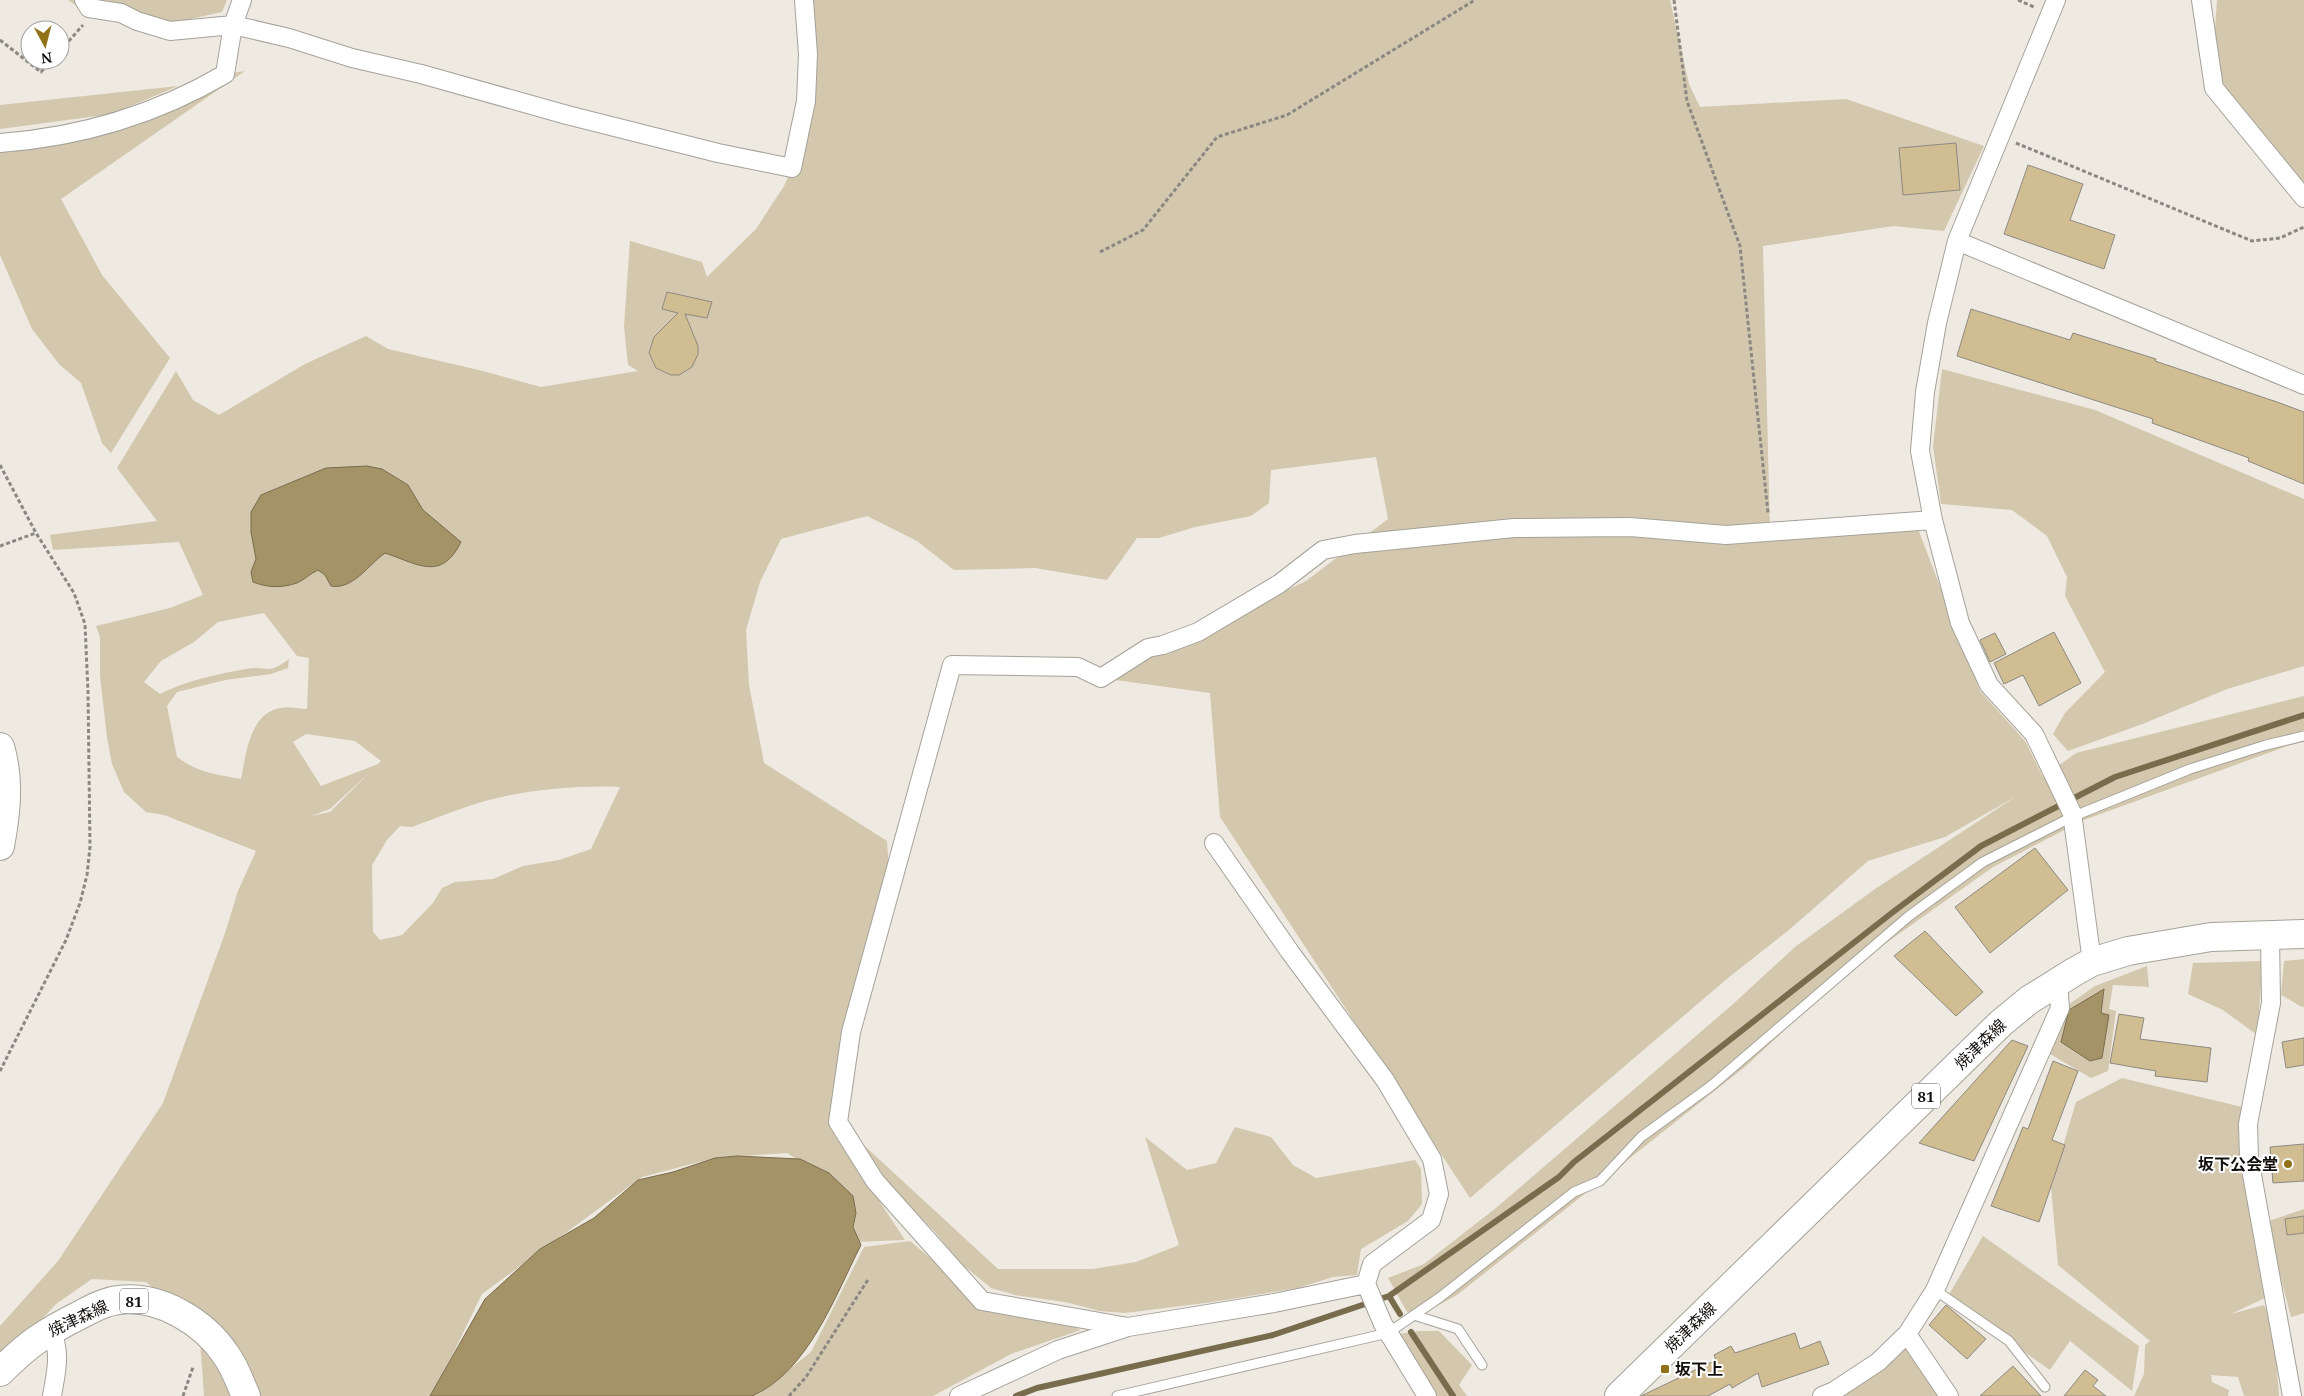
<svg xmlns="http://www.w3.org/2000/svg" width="2304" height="1396" font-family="'Noto Serif','Noto Sans JP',serif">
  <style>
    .green { fill: #d3c7ad; fill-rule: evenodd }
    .water { fill: #a59368; stroke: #796c4d }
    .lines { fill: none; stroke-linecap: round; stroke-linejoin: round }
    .stream { stroke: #796c4d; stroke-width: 6 }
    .building { fill: #d0bd91; stroke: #8e8a82 }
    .lane-casing { stroke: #a5a299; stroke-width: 11 }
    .street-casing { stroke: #a5a299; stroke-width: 20 }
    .primary-casing { stroke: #a5a299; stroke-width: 30 }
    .path { stroke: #8b8882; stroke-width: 3; stroke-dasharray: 4 2.5; stroke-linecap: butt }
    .lane { stroke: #fff; stroke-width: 9 }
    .street { stroke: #fff; stroke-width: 18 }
    .primary { stroke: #fff; stroke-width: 28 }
    .poi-dot { fill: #927219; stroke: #fff; stroke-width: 2 }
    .labels { text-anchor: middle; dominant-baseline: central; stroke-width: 4; stroke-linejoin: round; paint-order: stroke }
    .shield { fill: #fff; stroke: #5a5856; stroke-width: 1 }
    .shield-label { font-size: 15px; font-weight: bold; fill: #13110e }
    .street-label { font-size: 16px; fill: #13110e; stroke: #fff }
    .poi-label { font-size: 16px; font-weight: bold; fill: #13110e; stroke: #fff; text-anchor: end }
  </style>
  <rect width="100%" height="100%" fill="#eeeae1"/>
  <!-- green -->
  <path class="green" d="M 68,0 L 227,0 L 222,12 L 168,24 L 86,12 Z
    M 804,0 L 1670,0 L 1689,84 L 1700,107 L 1846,99 L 1984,146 L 1944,231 L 1893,226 L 1763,246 L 1770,531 L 1918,529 L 1980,691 L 2025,741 L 2043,777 L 2076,753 L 2304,696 L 2304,740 L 2084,820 L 1993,867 L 1855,965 L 1746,1066 L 1457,1295 L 1431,1309 L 1407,1312 L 1388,1278 L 1424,1264 L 1496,1208 L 1732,1005 L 1795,947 L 1875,889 L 2015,797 L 1945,837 L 1868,861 L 1790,929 L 1728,978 L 1470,1198 L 1220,817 L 1210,693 L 1101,678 L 1306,581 L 1388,519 L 1376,457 L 1271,470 L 1269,503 L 1251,516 L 1195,527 L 1159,538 L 1137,538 L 1107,580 L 1035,568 L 954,570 L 917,541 L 867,516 L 781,539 L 760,582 L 746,630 L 749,685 L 764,763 L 887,841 L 890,886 L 862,990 L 833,1131 L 905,1240 L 856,1242 L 847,1190 L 787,1153 L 715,1158 L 642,1177 L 482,1294 L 445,1370 L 430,1396 L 204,1396 L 199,1326 L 146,1282 L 92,1279 L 56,1304 L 0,1365 L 0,1326 L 58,1261 L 163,1103 L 225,933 L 238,891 L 256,851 L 164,815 L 146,812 L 124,792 L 112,764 L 107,738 L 100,676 L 100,637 L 96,626 L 170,608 L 203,595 L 179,542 L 53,550 L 50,535 L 157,521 L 117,468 L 176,371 L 193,400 L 219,415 L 305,364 L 366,336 L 388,349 L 483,371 L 541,387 L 638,371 L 628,365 L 624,326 L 630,241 L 702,262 L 707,277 L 756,229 L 784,186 L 792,168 L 808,54 ZM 264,613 L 297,656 L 309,658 L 307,709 C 298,709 289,706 280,708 C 249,714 246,755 241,779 C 218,775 196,772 177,757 L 167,706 L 177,692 L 225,680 L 271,674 L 288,668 L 289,659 C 266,676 269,665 246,669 C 217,674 185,681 160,694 L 144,682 L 161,661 L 194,642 L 218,622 ZM 306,734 L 355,741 L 381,761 L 378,764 L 321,786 L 293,742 ZM 370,772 L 330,812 L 311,816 L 330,809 ZM 620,787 L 591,849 L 559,860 L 523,866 L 493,879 L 455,882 L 442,888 L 433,903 L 402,935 L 380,940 L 373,932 L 372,865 L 387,840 L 400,826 L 412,827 C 436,818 461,808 485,801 C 524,790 580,785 620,787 Z
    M 2217,0 L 2304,0 L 2304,188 L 2220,83 L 2214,42 Z
    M 245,71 L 61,199 L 102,275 L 170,358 L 111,453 L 102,443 L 81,383 L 59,364 L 32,329 L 0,255 L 0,141 L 97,136 L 225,74 Z
    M 178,86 L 112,114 L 0,129 L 0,105 Z
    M 1942,369 L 2095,410 L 2304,499 L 2304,666 L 2227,689 L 2145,723 L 2068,751 L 2053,734 L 2065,713 L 2105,672 L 2065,596 L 2067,577 L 2047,536 L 2012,510 L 1941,504 L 1933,446 Z
    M 2304,959 L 2304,1007 L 2302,1007 L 2281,995 L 2284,961 Z
    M 2263,961 L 2257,1035 L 2223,1010 L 2188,994 L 2193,963 Z
    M 2147,966 L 2149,987 L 2113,985 L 2109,1009 L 2116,1011 L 2108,1071 L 2091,1078 L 2050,1054 L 2065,1007 L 2095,986 Z
    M 2122,1078 L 2246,1108 L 2269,1296 L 2231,1314 L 2264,1305 L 2274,1329 L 2279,1396 L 2244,1396 L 2238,1377 L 2211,1375 L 2212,1382 L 2229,1390 L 2228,1396 L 2134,1396 L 2144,1374 L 2145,1345 L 2150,1341 L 2058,1265 L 2051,1187 L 2076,1102 Z
    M 842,1125 L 998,1269 L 1093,1269 L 1136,1262 L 1179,1245 L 1145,1137 L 1187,1170 L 1216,1163 L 1235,1127 L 1271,1137 L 1293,1165 L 1316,1178 L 1415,1160 L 1421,1169 L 1422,1204 L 1408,1221 L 1361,1249 L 1357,1275 L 1333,1277 L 1298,1288 L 1213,1302 L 1125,1313 L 1100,1311 L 1065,1302 L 1015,1295 L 991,1288 L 959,1262 L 936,1233 L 895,1192 L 864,1165 Z
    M 2304,1209 L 2304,1313 L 2291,1317 L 2266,1222 Z
    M 1983,1236 L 2139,1346 L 2132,1391 L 2070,1341 L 2050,1370 L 1947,1298 Z
    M 910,1241 L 982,1301 L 1025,1307 L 1081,1330 L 1011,1354 L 933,1396 L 752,1396 L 760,1393 L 811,1352 L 864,1247 Z
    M 1419,1331 L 1439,1331 L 1472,1365 L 1459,1385 L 1467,1396 L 1436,1396 L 1400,1340 L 1399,1334 Z
    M 1906,1346 L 1938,1396 L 1837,1396 Z"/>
  <!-- water -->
  <path class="water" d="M 367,466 L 382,469 L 408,485 L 423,510 L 461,542 C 441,582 418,564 385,553 C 368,565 353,590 331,586 L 325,575 L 318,570 C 311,573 304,580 297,583 C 282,588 268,588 253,582 L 251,572 L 256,559 L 251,532 L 251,512 L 261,495 L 326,468 Z
    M 2104,989 L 2101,1013 L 2109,1015 L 2102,1058 L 2090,1061 L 2061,1042 L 2069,1010 Z
    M 737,1156 L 800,1159 L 829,1173 L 853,1196 L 856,1213 L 853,1227 L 861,1245 C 835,1296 808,1372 752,1396 L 430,1396 L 485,1299 L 540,1249 L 594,1218 L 638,1180 L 673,1172 L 715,1158 Z"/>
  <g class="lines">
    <!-- stream -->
    <path class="stream" d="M 1389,1296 L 1400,1314
      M 1411,1332 L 1453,1396
      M 1016,1396 L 1037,1388 L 1273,1335 L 1389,1296 L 1559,1177 L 1574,1162 L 1893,912 L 1981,846 L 2115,777 L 2304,715"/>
  </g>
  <!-- building -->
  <path class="building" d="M 1956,143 L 1960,190 L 1903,195 L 1899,148 Z
    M 2028,165 L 2083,184 L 2070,220 L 2115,235 L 2104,269 L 2004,234 Z
    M 667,292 L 712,302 L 707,318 L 685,314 L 698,346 L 698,354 L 692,367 L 679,375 L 671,375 L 656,368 L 649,353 L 654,337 L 678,313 L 662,309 Z
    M 1971,309 L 2070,340 L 2073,333 L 2156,359 L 2155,361 L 2277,402 L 2304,412 L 2304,484 L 2248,461 L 2249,458 L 2152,423 L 2153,419 L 1957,356 Z
    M 2054,632 L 2081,683 L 2039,706 L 2023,675 L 2004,684 L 1994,663 Z
    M 1995,633 L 2006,654 L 1990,662 L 1980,640 Z
    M 2035,848 L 2068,890 L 1990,953 L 1955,907 Z
    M 1925,931 L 1983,992 L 1956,1016 L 1894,956 Z
    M 2119,1014 L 2144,1018 L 2140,1039 L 2211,1048 L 2207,1082 L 2155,1076 L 2156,1071 L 2110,1063 Z
    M 2304,1038 L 2304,1065 L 2286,1068 L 2282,1042 Z
    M 2012,1040 L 2028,1046 L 1974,1161 L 1919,1143 Z
    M 2053,1061 L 2078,1071 L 2052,1140 L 2065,1145 L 2039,1222 L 1991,1206 L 2023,1127 L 2028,1129 Z
    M 2304,1144 L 2304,1181 L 2273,1183 L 2270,1147 Z
    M 2304,1216 L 2304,1233 L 2287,1235 L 2285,1219 Z
    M 1946,1305 L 1986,1339 L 1967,1359 L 1929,1325 Z
    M 1795,1333 L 1800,1349 L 1820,1341 L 1829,1364 L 1762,1387 L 1758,1373 L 1732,1388 L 1730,1384 L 1708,1396 L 1641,1396 L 1716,1360 L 1714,1355 L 1731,1346 L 1735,1353 Z
    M 2013,1366 L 2041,1396 L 1980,1396 Z
    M 2085,1370 L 2098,1380 L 2093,1386 L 2106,1396 L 2064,1396 Z"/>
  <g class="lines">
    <!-- lane casing -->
    <g class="lane-casing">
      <path id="lane" d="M 1935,1290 L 2009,1341 L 2045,1387
        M 1414,1315 L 1458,1329 L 1482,1365
        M 1117,1396 L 1388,1333 L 1439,1298 L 1574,1192 L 1600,1181 L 1641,1137 L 1711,1086 L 1909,916 L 1983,862 L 2072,817 L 2190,769 L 2266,745 L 2304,736"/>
    </g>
    <!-- street casing -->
    <g class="street-casing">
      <path id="street" d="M 84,0 L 89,8 L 121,13 L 137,21 L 170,31 L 233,25 L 289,38 L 352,58 L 421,74 L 567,115 L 718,153 L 792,168 L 806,101 L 808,54 L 804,0
        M 2056,0 L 1957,241 L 1937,323 L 1925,392 L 1920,451 L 1933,520 L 1960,623 L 1989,685 L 2034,734 L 2072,813 L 2092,962
        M 2201,0 L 2214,88 L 2304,198
        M 0,143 C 81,137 155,115 225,74 L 233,25 L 242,0
        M 1957,241 L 2304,385
        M 1214,843 L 1290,952 L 1385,1080 L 1432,1159 L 1439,1194 L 1431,1220 L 1372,1264 L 1366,1284 L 1383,1324 L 1427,1396
        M 2270,936 L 2271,1003 L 2248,1124 L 2249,1158 L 2292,1396
        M 1128,1327 L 982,1301 L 875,1181 L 838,1122 L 851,1032 L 952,665 L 1078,667 L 1101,678 L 1148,648 L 1163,645 L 1198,632 L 1279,584 L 1323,550 L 1355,544 L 1514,528 L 1630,527 L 1726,535 L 1933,520
        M 50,1329 C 62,1352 56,1372 52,1396
        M 1907,1334 L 1949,1396
        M 959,1396 L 1058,1350 L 1128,1327 L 1274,1303 L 1366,1284
        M 1822,1396 L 1834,1391 L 1878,1362 L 1907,1334 L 1935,1290 L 2060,1008 L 2058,982"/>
    </g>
    <!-- primary casing -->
    <g class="primary-casing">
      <path id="primary" d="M 0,747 C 10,779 6,814 0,846
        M 0,1372 C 28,1344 44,1333 80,1315 C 91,1309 106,1301 119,1300 C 160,1295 204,1322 226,1355 C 235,1367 240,1383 246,1396
        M 1619,1396 L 2001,1023 L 2029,1000 L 2074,972 L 2092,962 L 2128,951 L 2211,937 L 2304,934"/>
    </g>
    <!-- path -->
    <path class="path" d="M 1674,0 L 1687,101 L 1740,246 L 1768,513
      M 2018,0 L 2034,7
      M 0,40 L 41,72 L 52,60
      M 60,51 L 83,25
      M 2016,143 L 2252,241 L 2280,238 L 2304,227
      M 1100,252 L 1143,230 L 1217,137 L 1287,115 L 1475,0
      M 0,465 L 36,533 L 74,593 L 85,624 L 88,692 L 90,847 L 87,875 L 80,903 L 66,940 L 0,1071
      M 0,546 L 36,533
      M 183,1396 L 193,1367
      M 789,1396 L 806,1377 L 869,1278"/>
    <!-- lane -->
    <use href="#lane" class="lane"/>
    <!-- street -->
    <use href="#street" class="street"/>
    <!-- primary -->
    <use href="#primary" class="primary"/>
  </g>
  <!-- markers -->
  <g class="poi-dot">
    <circle cx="2288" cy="1164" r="5"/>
    <rect x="1660" y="1364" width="10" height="10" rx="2.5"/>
  </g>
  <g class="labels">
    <!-- shield labels -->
    <g class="shield">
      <rect x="1912" y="1083.5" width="28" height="25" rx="4"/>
      <rect x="120" y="1288.5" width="28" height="25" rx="4"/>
    </g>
    <g class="shield-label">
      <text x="1926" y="1096">81</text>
      <text x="134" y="1301">81</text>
    </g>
    <!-- street labels -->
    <g class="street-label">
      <text transform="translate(1980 1044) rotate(-44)">焼津森線</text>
      <text transform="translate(78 1318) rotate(-25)">焼津森線</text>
      <text transform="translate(1690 1327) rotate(-44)">焼津森線</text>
    </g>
    <!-- poi labels -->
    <g class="poi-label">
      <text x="2278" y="1164">坂下公会堂</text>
      <text x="1675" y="1369" text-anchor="start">坂下上</text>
    </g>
  </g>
  <!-- north arrow -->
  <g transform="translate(45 45) rotate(173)"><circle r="24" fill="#ffffff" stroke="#a1a09f"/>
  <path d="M0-4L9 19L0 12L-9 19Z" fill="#927219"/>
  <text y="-8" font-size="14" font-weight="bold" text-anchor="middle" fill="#13110e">N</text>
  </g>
</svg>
